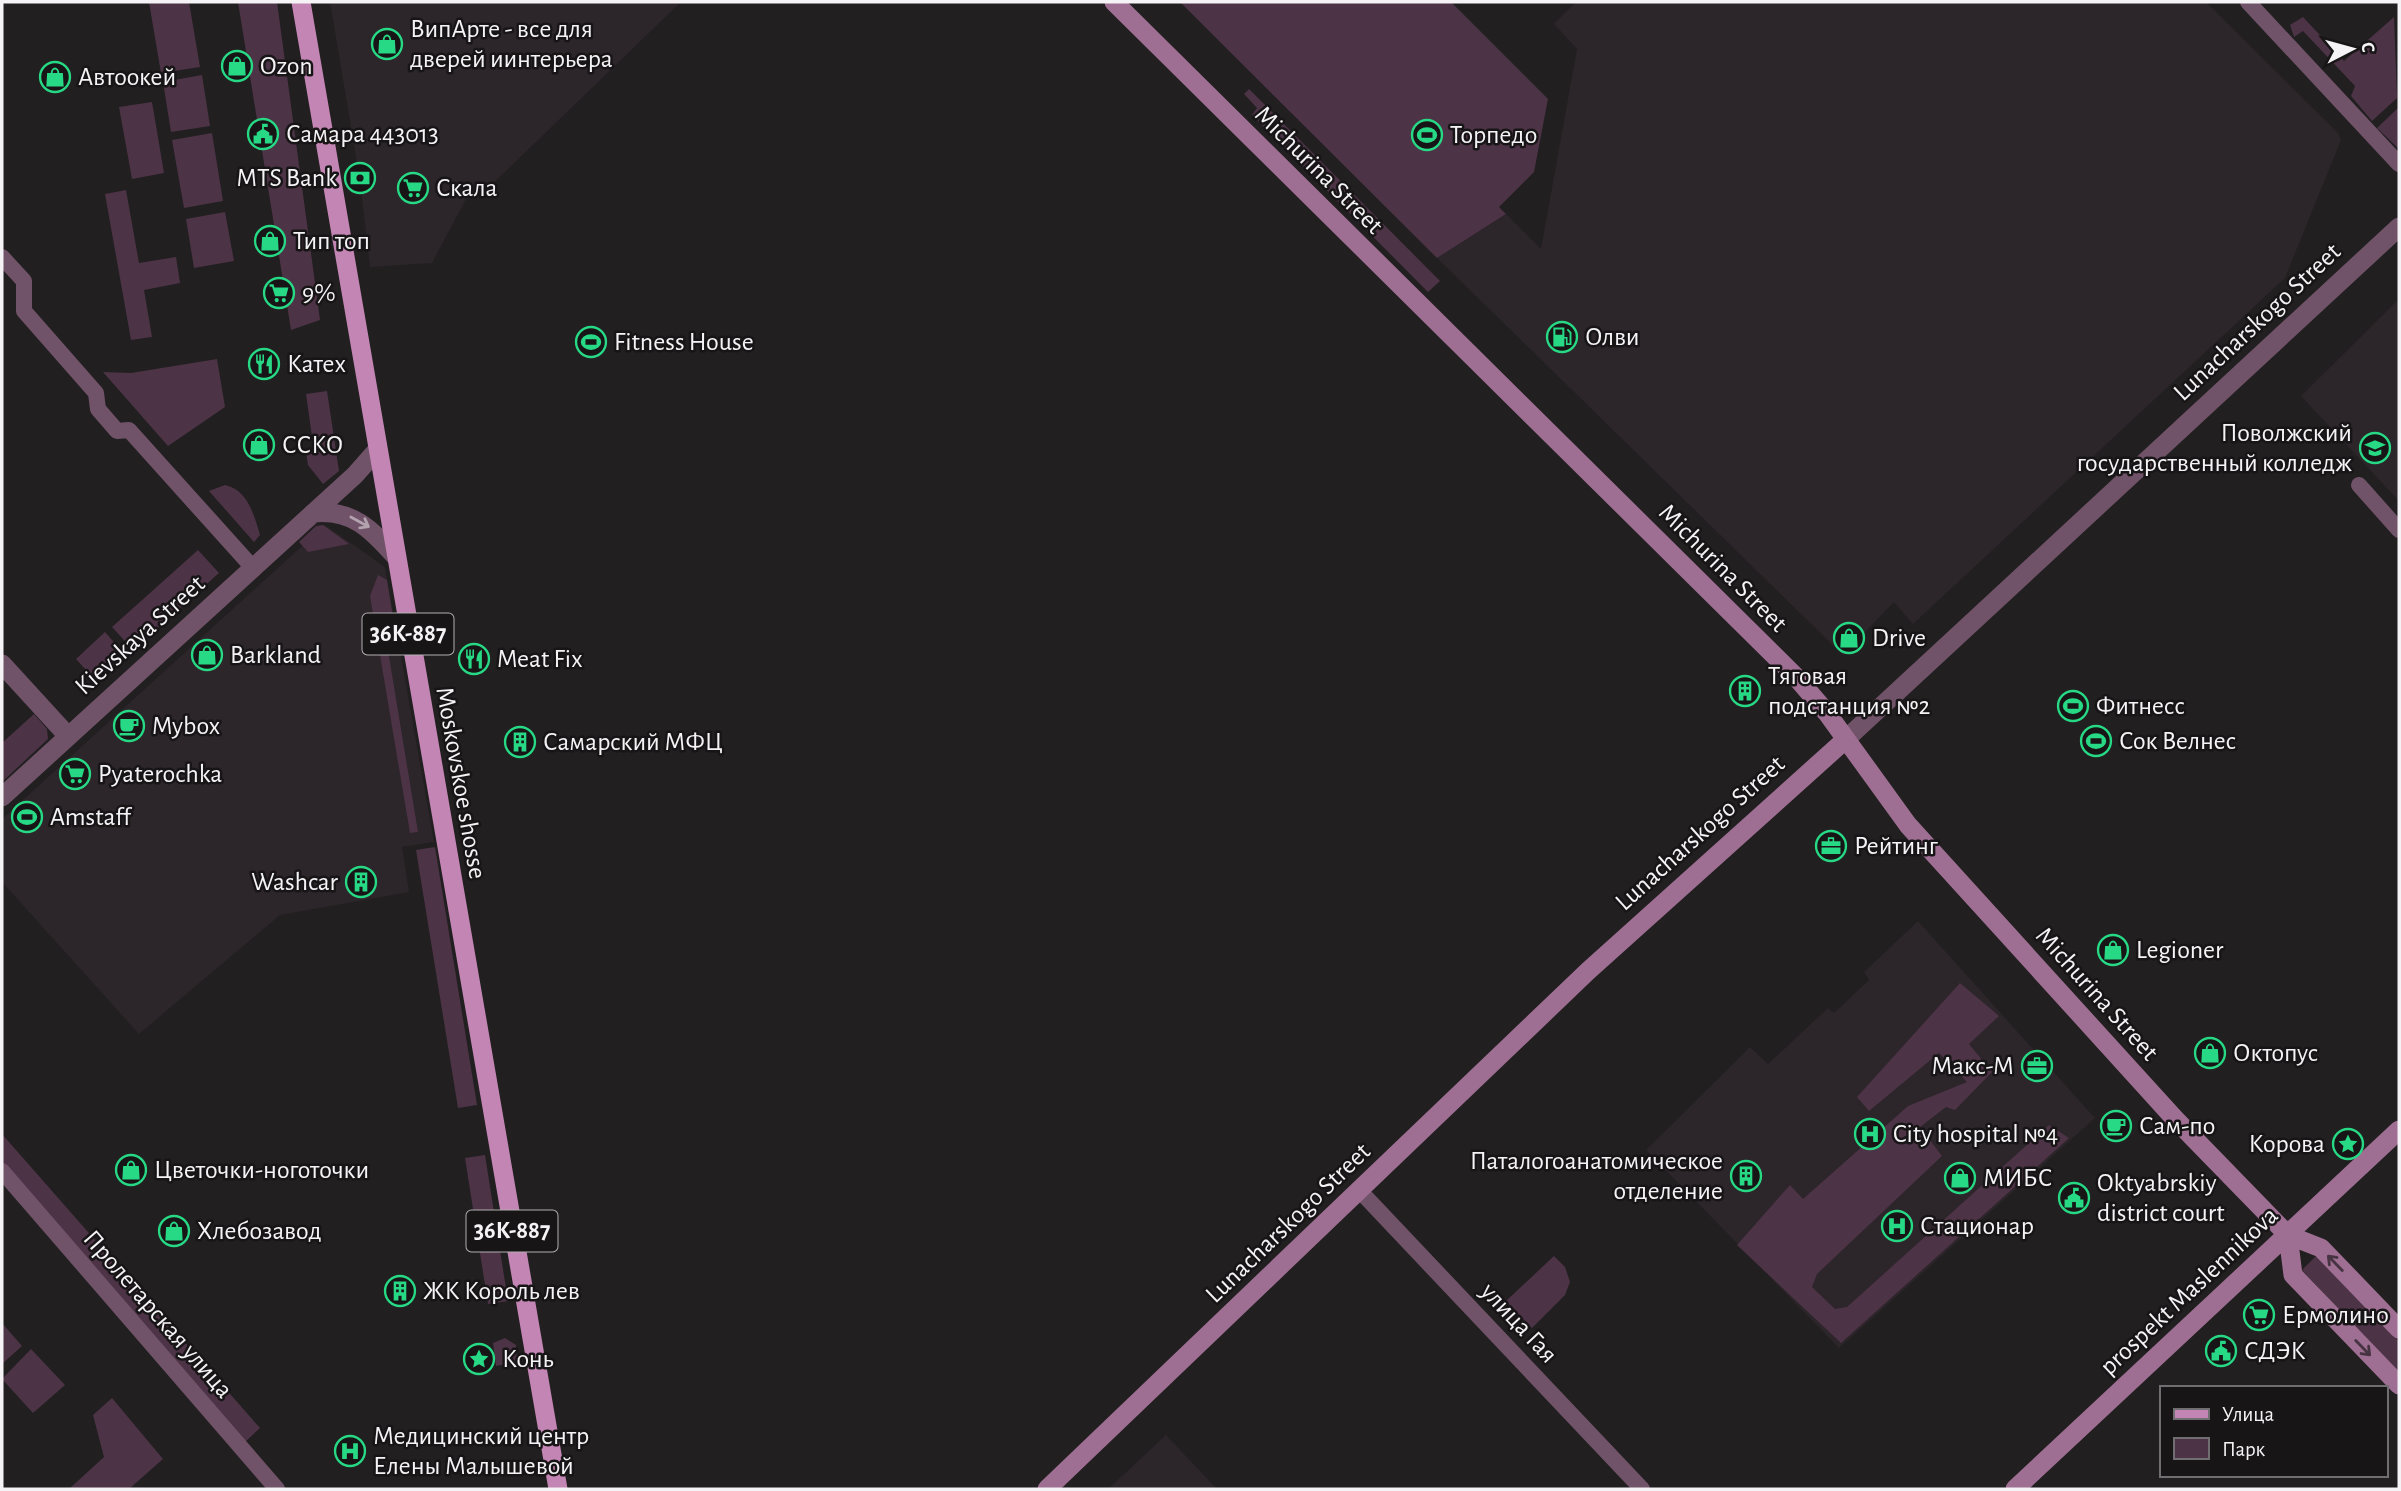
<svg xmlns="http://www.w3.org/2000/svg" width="2401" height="1491" font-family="'Alegreya Sans',sans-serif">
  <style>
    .built { fill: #2c252a }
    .green { fill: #4d3346 }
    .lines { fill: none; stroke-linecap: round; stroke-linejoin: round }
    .minor { stroke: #715369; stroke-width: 16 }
    .tertiary { stroke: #715369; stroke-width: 19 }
    .secondary { stroke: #9f6f93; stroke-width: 19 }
    .primary { stroke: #c385b3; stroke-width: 19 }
    .oneway { stroke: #b3a3af }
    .oneway2 { stroke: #473442 }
    .labels { text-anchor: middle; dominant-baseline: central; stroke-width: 5; stroke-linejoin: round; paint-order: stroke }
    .shield { fill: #181517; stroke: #b3b0b2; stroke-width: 2 }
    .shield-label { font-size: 24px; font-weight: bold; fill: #f5f3f5 }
    .poi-label { font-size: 26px; fill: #f5f3f5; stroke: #181517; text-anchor: start }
    .street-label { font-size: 26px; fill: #f5f3f5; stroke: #181517 }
  </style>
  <rect width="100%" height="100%" fill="#211f20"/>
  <!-- built -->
  <path class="built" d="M 330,2 L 681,2 L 480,196 L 466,199 L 432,263 L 370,267 L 360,181 Z
    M 1576,2 L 2206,2 L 2338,133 L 2341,140 L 2285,278 L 1913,624 L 1894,602 L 1843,655 L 1437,258 L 1506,214 L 1541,249 L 1577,49 L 1554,24 Z
    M 2399,299 L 2399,501 L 2301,396 Z
    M 325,525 L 385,567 L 434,842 L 402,847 L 409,892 L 280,915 L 139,1034 L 2,882 L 2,819 Z
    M 1918,921 L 2095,1118 L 1839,1348 L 1646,1150 L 1750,1047 L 1768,1064 L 1828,1008 L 1834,1013 L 1869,980 L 1864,972 Z
    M 1166,1435 L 1217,1489 L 1108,1489 Z"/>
  <!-- green -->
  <path class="green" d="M 149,2 L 189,2 L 200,67 L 161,73 Z
    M 238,2 L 277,2 L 320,320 L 291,330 Z
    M 1180,2 L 1451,2 L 1548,99 L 1534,172 L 1499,207 L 1506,214 L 1437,258 Z
    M 2303,17 L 2344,61 L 2394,17 L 2397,98 L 2372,121 L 2351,96 L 2355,86 L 2303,31 L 2294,37 L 2290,25 Z
    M 202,75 L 210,126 L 171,132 L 163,82 Z
    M 1249,89 L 1440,281 L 1428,292 L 1252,115 L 1257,108 L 1244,94 Z
    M 152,102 L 164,173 L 132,179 L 119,107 Z
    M 2399,107 L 2399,149 L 2377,128 Z
    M 212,133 L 223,201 L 184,208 L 172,140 Z
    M 126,190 L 139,263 L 176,257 L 180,283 L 144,290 L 152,337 L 131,340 L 105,194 Z
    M 225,212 L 234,261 L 194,268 L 186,219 Z
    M 217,359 L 225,407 L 168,446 L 103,372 L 131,373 Z
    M 327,391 L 339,471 L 323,484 L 308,465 L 306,452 L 314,451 L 306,394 Z
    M 225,485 C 248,490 254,515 260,535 L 254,542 L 209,491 Z
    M 323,525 L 349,544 L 308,552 L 299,542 L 316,526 Z
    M 198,550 L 219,573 L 133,650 L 112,627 Z
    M 378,575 L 387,580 L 393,618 L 383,620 L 418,832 L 410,833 L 370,596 Z
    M 105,632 L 126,656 L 97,682 L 76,659 Z
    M 34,714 L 47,729 L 48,739 L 2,782 L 2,743 Z
    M 435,847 L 477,1105 L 458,1108 L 416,850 Z
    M 1960,983 L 1999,1016 L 1969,1044 L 1992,1072 L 1955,1110 L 1946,1107 L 1920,1127 L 1942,1156 L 1817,1274 L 1812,1287 L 1835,1309 L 1847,1307 L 2049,1125 L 2069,1138 L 1841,1343 L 1737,1245 L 1790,1185 L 1803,1199 L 1908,1106 L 1967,1082 L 1939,1053 L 1869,1111 L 1857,1097 Z
    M 2,1134 L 260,1428 L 245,1442 L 2,1165 Z
    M 485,1155 L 508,1301 L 488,1304 L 465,1158 Z
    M 1554,1256 L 1565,1267 L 1570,1282 L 1565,1295 L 1532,1328 L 1506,1301 Z
    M 2316,1256 L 2399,1341 L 2399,1374 L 2302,1270 Z
    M 2,1323 L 22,1346 L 2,1364 Z
    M 505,1338 L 516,1345 L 517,1362 L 496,1366 L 493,1343 Z
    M 31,1349 L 65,1385 L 33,1413 L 2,1379 Z
    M 112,1398 L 163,1459 L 129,1489 L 69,1489 L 104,1457 L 93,1415 Z"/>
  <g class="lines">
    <!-- minor -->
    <path class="minor" d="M 2248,2 L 2399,164
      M 2,257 L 24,281 L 24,311 L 96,393 L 98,409 L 117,431 L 129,430 L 254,569
      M 2359,485 L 2399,530
      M 2,1171 L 277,1489
      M 1360,1191 L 1642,1489"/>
    <!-- tertiary -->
    <path class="tertiary" d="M 313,513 C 352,509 371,529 395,556
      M 2,664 L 67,735
      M 1845,740 L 2399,227
      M 2,797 L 355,475 L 377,450"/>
    <!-- secondary -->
    <path class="secondary" d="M 1114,2 L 1796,677 L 1827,713 L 1908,825 L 2175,1119 L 2288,1235 L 2321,1248 L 2399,1329
      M 2288,1235 L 2293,1275 L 2399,1385
      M 1047,1489 L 1588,971 L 1845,740
      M 2015,1489 L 2399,1130"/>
    <!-- primary -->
    <path class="primary" d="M 301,2 L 558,1489"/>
  </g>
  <!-- one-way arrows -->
  <defs><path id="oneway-shaft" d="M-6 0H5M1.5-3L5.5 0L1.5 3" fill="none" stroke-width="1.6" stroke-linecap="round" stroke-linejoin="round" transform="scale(1.75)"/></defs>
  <use class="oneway" href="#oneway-shaft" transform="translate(360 522) rotate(29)"/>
  <g class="oneway2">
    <use href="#oneway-shaft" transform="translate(2335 1263) rotate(-134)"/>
    <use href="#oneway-shaft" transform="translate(2363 1348) rotate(46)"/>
  </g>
  <!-- icons -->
  <defs>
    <g id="shop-ring" transform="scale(1.575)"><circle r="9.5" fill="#181517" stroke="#27d885" stroke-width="1.5"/><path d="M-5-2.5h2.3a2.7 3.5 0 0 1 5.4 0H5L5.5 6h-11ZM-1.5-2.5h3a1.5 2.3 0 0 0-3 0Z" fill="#27d885"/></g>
    <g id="civic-ring" transform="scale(1.575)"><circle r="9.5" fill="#181517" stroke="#27d885" stroke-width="1.5"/><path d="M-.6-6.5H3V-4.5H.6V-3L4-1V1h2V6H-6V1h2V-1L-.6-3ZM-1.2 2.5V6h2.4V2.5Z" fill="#27d885"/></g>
    <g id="stadium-ring" transform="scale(1.575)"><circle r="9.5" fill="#181517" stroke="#27d885" stroke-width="1.5"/><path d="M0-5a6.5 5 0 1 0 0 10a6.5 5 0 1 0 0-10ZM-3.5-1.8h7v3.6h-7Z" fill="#27d885"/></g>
    <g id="bank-ring" transform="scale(1.575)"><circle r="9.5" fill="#181517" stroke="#27d885" stroke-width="1.5"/><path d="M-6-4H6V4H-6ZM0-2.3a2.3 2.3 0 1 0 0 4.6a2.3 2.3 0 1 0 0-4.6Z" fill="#27d885"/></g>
    <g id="supermarket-ring" transform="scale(1.575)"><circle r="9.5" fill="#181517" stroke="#27d885" stroke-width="1.5"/><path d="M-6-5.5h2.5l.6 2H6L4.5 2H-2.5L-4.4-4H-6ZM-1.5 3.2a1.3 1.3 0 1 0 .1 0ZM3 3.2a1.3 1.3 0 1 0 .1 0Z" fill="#27d885"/></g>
    <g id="fuel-ring" transform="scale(1.575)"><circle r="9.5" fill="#181517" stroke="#27d885" stroke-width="1.5"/><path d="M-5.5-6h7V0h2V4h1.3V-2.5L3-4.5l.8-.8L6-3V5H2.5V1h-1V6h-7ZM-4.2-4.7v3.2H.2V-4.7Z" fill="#27d885"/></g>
    <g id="restaurant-ring" transform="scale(1.575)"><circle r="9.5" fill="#181517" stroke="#27d885" stroke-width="1.5"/><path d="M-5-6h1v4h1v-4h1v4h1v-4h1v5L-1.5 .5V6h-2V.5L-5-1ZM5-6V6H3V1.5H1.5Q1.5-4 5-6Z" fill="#27d885"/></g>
    <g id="university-ring" transform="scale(1.575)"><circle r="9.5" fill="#181517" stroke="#27d885" stroke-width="1.5"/><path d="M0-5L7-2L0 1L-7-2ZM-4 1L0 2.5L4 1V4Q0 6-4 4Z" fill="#27d885"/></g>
    <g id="building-ring" transform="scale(1.575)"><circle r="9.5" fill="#181517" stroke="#27d885" stroke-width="1.5"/><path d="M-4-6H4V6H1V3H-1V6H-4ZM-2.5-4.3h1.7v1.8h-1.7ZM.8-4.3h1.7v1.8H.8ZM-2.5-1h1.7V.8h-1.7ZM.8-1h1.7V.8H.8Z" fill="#27d885"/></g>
    <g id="cafe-ring" transform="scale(1.575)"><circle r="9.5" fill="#181517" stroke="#27d885" stroke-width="1.5"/><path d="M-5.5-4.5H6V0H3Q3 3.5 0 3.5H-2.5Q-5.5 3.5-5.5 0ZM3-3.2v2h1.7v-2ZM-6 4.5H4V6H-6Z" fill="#27d885"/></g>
    <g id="office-ring" transform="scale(1.575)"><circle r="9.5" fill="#181517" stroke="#27d885" stroke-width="1.5"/><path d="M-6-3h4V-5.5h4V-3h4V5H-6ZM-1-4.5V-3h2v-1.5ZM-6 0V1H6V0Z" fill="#27d885"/></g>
    <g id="hospital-ring" transform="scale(1.575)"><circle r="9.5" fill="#181517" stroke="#27d885" stroke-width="1.5"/><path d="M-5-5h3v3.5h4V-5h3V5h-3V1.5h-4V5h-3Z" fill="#27d885"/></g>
    <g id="sight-ring" transform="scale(1.575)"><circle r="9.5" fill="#181517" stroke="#27d885" stroke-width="1.5"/><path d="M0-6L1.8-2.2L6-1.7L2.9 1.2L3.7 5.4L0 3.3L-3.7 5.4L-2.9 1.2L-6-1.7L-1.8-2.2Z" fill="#27d885"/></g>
  </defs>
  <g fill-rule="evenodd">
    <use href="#shop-ring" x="387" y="44"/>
    <use href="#shop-ring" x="237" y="66"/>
    <use href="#shop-ring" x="55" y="77"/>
    <use href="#civic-ring" x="263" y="134"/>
    <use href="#stadium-ring" x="1427" y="135"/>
    <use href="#bank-ring" x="360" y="178"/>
    <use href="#supermarket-ring" x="413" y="188"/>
    <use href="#shop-ring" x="270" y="241"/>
    <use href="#supermarket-ring" x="279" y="293"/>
    <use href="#fuel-ring" x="1562" y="337"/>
    <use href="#stadium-ring" x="591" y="342"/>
    <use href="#restaurant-ring" x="264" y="364"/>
    <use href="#shop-ring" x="259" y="445"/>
    <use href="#university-ring" x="2375" y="448"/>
    <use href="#shop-ring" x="1849" y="638"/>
    <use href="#shop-ring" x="207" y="655"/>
    <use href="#restaurant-ring" x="474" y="659"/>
    <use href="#building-ring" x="1745" y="691"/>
    <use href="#stadium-ring" x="2073" y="706"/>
    <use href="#cafe-ring" x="129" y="726"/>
    <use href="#stadium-ring" x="2096" y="741"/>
    <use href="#building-ring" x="520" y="742"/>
    <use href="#supermarket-ring" x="75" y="774"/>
    <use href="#stadium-ring" x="27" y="817"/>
    <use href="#office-ring" x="1831" y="846"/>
    <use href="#building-ring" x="361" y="882"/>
    <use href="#shop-ring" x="2113" y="950"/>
    <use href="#shop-ring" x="2210" y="1053"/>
    <use href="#office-ring" x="2037" y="1066"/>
    <use href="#cafe-ring" x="2116" y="1126"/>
    <use href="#hospital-ring" x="1870" y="1134"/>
    <use href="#sight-ring" x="2348" y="1144"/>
    <use href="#shop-ring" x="131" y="1170"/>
    <use href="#building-ring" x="1746" y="1176"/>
    <use href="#shop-ring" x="1960" y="1178"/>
    <use href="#civic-ring" x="2074" y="1198"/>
    <use href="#hospital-ring" x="1897" y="1226"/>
    <use href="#shop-ring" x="174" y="1231"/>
    <use href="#building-ring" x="400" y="1291"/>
    <use href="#supermarket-ring" x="2259" y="1315"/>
    <use href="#civic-ring" x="2221" y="1351"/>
    <use href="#sight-ring" x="479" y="1359"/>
    <use href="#hospital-ring" x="350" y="1451"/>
  </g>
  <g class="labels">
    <!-- shield labels -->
    <g class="shield">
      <rect x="362.5" y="613.5" width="91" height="41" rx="5"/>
      <rect x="466.5" y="1210.5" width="91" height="41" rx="5"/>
    </g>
    <g class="shield-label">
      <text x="408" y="634">36К-887</text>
      <text x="512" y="1231">36К-887</text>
    </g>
    <!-- poi labels -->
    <g class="poi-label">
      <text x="410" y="29">ВипАрте - все для<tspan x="410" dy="30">дверей иинтерьера</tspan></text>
      <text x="260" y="66">Ozon</text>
      <text x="78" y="77">Автоокей</text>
      <text x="286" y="134">Самара 443013</text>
      <text x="1450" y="135">Торпедо</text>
      <text x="337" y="178" text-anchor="end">MTS Bank</text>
      <text x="436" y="188">Скала</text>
      <text x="293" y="241">Тип топ</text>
      <text x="302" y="293">9%</text>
      <text x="1585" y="337">Олви</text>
      <text x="614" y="342">Fitness House</text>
      <text x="287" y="364">Катех</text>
      <text x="2352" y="433" text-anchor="end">Поволжский<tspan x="2352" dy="30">государственный колледж</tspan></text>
      <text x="282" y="445">ССКО</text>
      <text x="1872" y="638">Drive</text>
      <text x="230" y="655">Barkland</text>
      <text x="497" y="659">Meat Fix</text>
      <text x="1768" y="676">Тяговая<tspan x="1768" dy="30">подстанция №2</tspan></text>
      <text x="2096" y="706">Фитнесс</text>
      <text x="152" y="726">Mybox</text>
      <text x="2119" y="741">Сок Велнес</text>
      <text x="543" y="742">Самарский МФЦ</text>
      <text x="98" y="774">Pyaterochka</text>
      <text x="50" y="817">Amstaff</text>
      <text x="1854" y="846">Рейтинг</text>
      <text x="338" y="882" text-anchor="end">Washcar</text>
      <text x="2136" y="950">Legioner</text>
      <text x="2233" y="1053">Октопус</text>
      <text x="2014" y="1066" text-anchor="end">Макс-М</text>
      <text x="2139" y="1126">Сам-по</text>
      <text x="1893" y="1134">City hospital №4</text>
      <text x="2325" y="1144" text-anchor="end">Корова</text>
      <text x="1723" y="1161" text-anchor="end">Паталогоанатомическое<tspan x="1723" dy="30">отделение</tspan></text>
      <text x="154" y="1170">Цветочки-ноготочки</text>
      <text x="1983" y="1178">МИБС</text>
      <text x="2097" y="1183">Oktyabrskiy<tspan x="2097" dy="30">district court</tspan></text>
      <text x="1920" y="1226">Стационар</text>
      <text x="197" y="1231">Хлебозавод</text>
      <text x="423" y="1291">ЖК Король лев</text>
      <text x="2282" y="1315">Ермолино</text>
      <text x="2244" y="1351">СДЭК</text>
      <text x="502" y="1359">Конь</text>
      <text x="373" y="1436">Медицинский центр<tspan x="373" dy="30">Елены Малышевой</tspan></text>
    </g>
    <!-- street labels -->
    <g class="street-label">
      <text transform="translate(1319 170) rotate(45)">Michurina Street</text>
      <text transform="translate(2257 322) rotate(-43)">Lunacharskogo Street</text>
      <text transform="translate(1723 568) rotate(45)">Michurina Street</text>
      <text transform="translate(140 635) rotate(-42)">Kievskaya Street</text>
      <text transform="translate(461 783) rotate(80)">Moskovskoe shosse</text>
      <text transform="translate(1700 833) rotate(-42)">Lunacharskogo Street</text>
      <text transform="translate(2097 994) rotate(48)">Michurina Street</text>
      <text transform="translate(1288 1223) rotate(-44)">Lunacharskogo Street</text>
      <text transform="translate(2189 1291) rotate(-43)">prospekt Maslennikova</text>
      <text transform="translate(158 1314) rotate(49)">Пролетарская улица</text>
      <text transform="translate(1519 1323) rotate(47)">улица Гая</text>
    </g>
  </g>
  <!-- border -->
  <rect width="2401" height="1491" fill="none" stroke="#f5f3f5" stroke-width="7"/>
  <!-- legend -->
  <rect x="2160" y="1386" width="228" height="91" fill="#181517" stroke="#706e70" stroke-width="2"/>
  <rect x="2174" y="1409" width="35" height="10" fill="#c385b3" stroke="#706e70" stroke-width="2"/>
  <text x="2222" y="1421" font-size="21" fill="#f5f3f5">Улица</text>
  <rect x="2174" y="1438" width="35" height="21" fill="#4d3346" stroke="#706e70" stroke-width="2"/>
  <text x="2222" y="1456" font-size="21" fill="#f5f3f5">Парк</text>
  <!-- north arrow -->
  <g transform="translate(2352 49) rotate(84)" stroke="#181517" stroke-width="5" paint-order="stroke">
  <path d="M0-5L12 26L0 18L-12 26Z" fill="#f5f3f5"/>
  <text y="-10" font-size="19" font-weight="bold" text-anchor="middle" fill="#f5f3f5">С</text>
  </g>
</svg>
